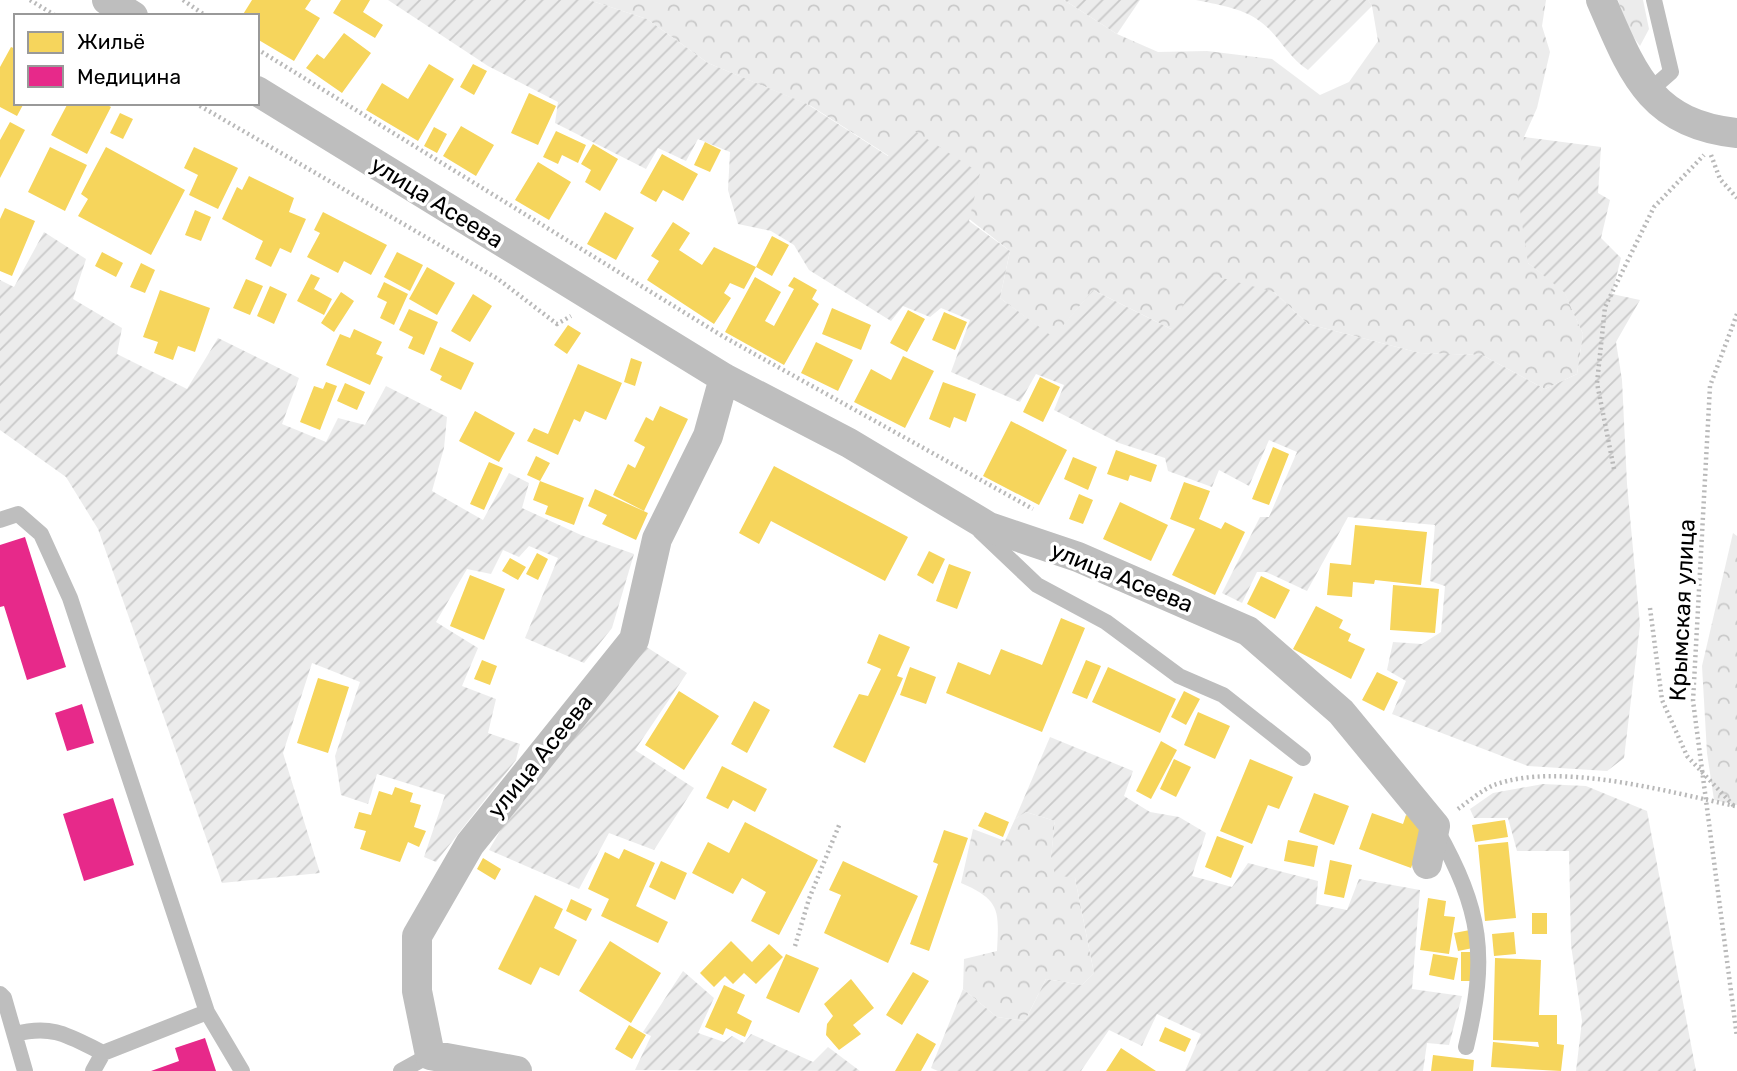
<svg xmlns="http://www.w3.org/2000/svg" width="1737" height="1071" font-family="Rubik,sans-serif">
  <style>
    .forest { fill: url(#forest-crowns) }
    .garden { fill: url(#garden-furrows) }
    .homes { fill: #f6d55c }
    .health { fill: #e7298a }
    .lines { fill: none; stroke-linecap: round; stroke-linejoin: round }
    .path { stroke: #b9b9b9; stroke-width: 4.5; stroke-dasharray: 2 3.5; stroke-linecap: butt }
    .service { stroke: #bebebe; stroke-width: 16 }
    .minor { stroke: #bebebe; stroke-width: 30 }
    .labels { text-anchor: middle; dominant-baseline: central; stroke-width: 7; stroke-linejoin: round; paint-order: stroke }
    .street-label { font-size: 23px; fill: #000; stroke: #fff }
  </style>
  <defs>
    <pattern id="forest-crowns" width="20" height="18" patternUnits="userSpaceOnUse" patternTransform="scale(1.75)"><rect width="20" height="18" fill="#ececec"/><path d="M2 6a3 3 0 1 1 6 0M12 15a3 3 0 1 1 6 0" fill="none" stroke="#c9c9c9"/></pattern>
    <pattern id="garden-furrows" width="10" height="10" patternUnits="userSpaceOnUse" patternTransform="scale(1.75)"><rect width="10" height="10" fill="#ececec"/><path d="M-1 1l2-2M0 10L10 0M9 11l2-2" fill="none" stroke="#c9c9c9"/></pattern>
  </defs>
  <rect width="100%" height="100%" fill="#fff"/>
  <!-- forest -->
  <path class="forest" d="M 589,0 L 1064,0 L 1117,34 L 1158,52 L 1207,51 L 1272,59 L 1320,95 L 1349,82 L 1378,41 L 1372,6 L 1368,0 L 1546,0 L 1542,26 L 1550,52 L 1537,108 L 1524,137 L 1528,263 L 1564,291 L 1583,334 L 1577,374 L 1545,389 L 1482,355 L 1420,353 L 1308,324 L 1274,292 L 1171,329 L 1093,290 L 1053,338 L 1000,298 L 1010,251 L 889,156 L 811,106 L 708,63 L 647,19 Z
    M 1618,0 L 1643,0 L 1649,29 L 1640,46 L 1626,27 Z
    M 1733,533 L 1737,536 L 1737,805 L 1714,800 L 1707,753 L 1702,666 Z
    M 1026,812 L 1055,821 L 1051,858 L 1075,878 L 1094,973 L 1082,985 L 1046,979 L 1025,1021 L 997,1017 L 963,989 L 964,959 L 997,951 C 999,911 1001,900 961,883 L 973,829 L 1005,841 L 1015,819 Z"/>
  <!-- garden -->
  <path class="garden" d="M 388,0 L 589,0 L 647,19 L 708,63 L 807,104 L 888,156 L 910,128 L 980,173 L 969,221 L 1010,251 L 1000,298 L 1053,337 L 1093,290 L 1171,329 L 1200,272 L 1274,292 L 1308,324 L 1420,353 L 1482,355 L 1545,389 L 1577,374 L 1583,334 L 1564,292 L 1528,263 L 1517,190 L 1524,137 L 1601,147 L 1598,193 L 1610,200 L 1601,238 L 1621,258 L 1612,294 L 1640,300 L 1616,342 L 1622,380 L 1627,484 L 1640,625 L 1624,758 L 1607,771 L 1528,766 L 1392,714 L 1406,681 L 1387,670 L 1393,642 L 1422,644 L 1441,632 L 1445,586 L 1430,581 L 1435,525 L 1348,517 L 1307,591 L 1266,572 L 1257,572 L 1242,603 L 1222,593 L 1260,517 L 1269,517 L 1297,452 L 1269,440 L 1249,486 L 1219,470 L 1212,487 L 1168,471 L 1165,458 L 1119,443 L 1054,410 L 1064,385 L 1036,374 L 1020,402 L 951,372 L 970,320 L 941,308 L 930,317 L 903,306 L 891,321 L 809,270 L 794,245 L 771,231 L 738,224 L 728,190 L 730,152 L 698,139 L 686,161 L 658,148 L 646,169 L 555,123 L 558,102 L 488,66 Z
    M 1064,0 L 1140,0 L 1117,34 Z
    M 1196,0 L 1368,0 L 1372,6 L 1308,70 C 1287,57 1278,33 1258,20 C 1242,8 1215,4 1196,0 Z
    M 44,232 L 86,259 L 73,299 L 122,328 L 117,354 L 187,389 L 218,338 L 299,378 L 282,424 L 326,442 L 338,418 L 365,425 L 386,386 L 447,417 L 444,448 L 432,491 L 483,520 L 509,473 L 529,483 L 522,508 L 581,535 L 634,554 L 612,628 L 584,663 L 525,638 L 558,558 L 529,546 L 519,557 L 503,550 L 491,574 L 467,569 L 436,622 L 478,648 L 462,686 L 496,699 L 488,733 L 520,744 L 516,760 L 436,862 L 424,857 L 445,795 L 377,774 L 368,804 L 341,795 L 335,756 L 360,682 L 312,663 L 283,753 L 320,873 L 222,883 L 98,529 L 66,477 L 0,430 L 0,280 L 14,287 Z
    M 645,646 L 687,673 L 635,750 L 694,788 L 654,850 L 609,833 L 579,889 L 489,850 L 504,824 Z
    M 1050,737 L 1133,771 L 1124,796 L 1150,812 L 1179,817 L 1206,833 L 1192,876 L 1232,887 L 1248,863 L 1318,881 L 1316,904 L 1347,910 L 1359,879 L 1420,890 L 1412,989 L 1462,996 L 1449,1045 L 1427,1043 L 1423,1071 L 1185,1071 L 1201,1034 L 1157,1014 L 1142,1046 L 1109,1030 L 1081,1071 L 938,1071 L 931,1068 L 963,989 L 997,1017 L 1025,1021 L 1046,979 L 1082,985 L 1094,973 L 1075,878 L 1055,875 L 1051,857 L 1055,821 L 1026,812 L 1015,819 Z
    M 1543,784 L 1586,786 L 1647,811 L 1696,1071 L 1576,1071 L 1582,1021 L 1571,945 L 1569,851 L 1517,851 L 1508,818 L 1474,818 L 1470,809 L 1493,793 Z
    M 683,971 L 714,998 L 698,1033 L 724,1042 L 732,1036 L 744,1043 L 751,1034 L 813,1062 L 828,1047 L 860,1071 L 635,1070 L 651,1036 L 643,1032 Z"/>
  <!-- homes -->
  <path class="homes" d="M 252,0 L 311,0 L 305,9 L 320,18 L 294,61 L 257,39 L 257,16 L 242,16 Z
    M 341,0 L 370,0 L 363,12 L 383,25 L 375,38 L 333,13 Z
    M 344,33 L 371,53 L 342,93 L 306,68 L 317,54 L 324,59 Z
    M 11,47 L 16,49 L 16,103 L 24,103 L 17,116 L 0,107 L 0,67 Z
    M 429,64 L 454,79 L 418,141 L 366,110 L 382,83 L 408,99 Z
    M 473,64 L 487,71 L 474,95 L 460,87 Z
    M 529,93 L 556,106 L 538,145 L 511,133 Z
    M 68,103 L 104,103 L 111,107 L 87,154 L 51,135 Z
    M 120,113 L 133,119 L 123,139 L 110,133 Z
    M 10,122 L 25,130 L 0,178 L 0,140 Z
    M 461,126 L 494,145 L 476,176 L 443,156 Z
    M 434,127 L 447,134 L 437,153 L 424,146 Z
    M 556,131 L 586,145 L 578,163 L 562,155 L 558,164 L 543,157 Z
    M 705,142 L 721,150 L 710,172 L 694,165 Z
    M 593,144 L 618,159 L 600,191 L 585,182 L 591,170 L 581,164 Z
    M 50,147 L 87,165 L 65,211 L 28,192 Z
    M 106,147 L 185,190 L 151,255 L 78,216 L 88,199 L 81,194 Z
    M 194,147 L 238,168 L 218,209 L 189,195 L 198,175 L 184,168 Z
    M 662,154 L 698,174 L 683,201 L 663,190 L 656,202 L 640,193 Z
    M 538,162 L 571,182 L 549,220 L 515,200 Z
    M 249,176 L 294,198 L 289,212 L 306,219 L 291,253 L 280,248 L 271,267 L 255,259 L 263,241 L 222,219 L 237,187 L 242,190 Z
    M 5,208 L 35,221 L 12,276 L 0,271 L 0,219 Z
    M 195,210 L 211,217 L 201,241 L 185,235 Z
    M 323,212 L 387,245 L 371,275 L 344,261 L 338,273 L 307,257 L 320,233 L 314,230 Z
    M 605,212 L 634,228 L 616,260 L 587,244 Z
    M 673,222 L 690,233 L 679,250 L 702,265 L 714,247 L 756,267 L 744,289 L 730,283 L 724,293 L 731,298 L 714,324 L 647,280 L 659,261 L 651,256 Z
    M 772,236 L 789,245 L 772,276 L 756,267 Z
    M 102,252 L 123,263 L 116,277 L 95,266 Z
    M 397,252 L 423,265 L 410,291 L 384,277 Z
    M 141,263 L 155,270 L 145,293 L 130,287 Z
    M 427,267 L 455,283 L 437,315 L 409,299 Z
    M 311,274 L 320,278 L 314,289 L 332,299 L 324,315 L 297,301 Z
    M 755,277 L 781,292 L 765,321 L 774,326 L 794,289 L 788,286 L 794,277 L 817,290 L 812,299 L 819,304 L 784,365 L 725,332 Z
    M 246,279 L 263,286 L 250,315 L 233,308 Z
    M 384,282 L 408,294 L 394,325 L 380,318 L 387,302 L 377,297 Z
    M 270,286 L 287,294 L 274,324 L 257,316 Z
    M 160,290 L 210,308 L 195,352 L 178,346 L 173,360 L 154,353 L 158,342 L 143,337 Z
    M 341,292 L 354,301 L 334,332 L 321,323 Z
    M 473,294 L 492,306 L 470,342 L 451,331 Z
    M 832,308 L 871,325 L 861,350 L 822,334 Z
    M 409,309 L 438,322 L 424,355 L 408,348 L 413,337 L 399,330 Z
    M 908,310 L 925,319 L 907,352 L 890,343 Z
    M 944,312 L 967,322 L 955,350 L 932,340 Z
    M 568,325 L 581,333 L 567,354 L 554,345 Z
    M 354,329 L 382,342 L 376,354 L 383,357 L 370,385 L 326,365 L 340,334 L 350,338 Z
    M 816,342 L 853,360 L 838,391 L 801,373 Z
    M 440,347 L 474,363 L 461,390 L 440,380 L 442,376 L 430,370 Z
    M 903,356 L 934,371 L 905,428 L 854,402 L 871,369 L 891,380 Z
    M 631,358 L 642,362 L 635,386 L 624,382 Z
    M 578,364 L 622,383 L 606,420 L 585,411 L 580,422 L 574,419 L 558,455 L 527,441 L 534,428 L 548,434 Z
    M 1040,377 L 1060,387 L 1043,422 L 1023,412 Z
    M 326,382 L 337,386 L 320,430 L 300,422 L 314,386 L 323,389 Z
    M 943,382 L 976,394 L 966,422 L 954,417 L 950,428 L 929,419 Z
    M 345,383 L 365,392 L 357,410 L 337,401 Z
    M 660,406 L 688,419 L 644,511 L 613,495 L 628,464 L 635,468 L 645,447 L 634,441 L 646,417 L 653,421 Z
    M 475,411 L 515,433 L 499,462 L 459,441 Z
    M 1011,421 L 1067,450 L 1039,505 L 983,476 Z
    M 1273,447 L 1289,454 L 1269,505 L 1252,499 Z
    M 1116,450 L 1157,465 L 1151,482 L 1130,475 L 1128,481 L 1107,474 Z
    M 536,456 L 550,463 L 540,481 L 527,475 Z
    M 1073,457 L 1097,467 L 1088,490 L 1064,479 Z
    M 489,462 L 503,468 L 484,510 L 470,504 Z
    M 774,466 L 908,537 L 885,581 L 771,521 L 759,544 L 739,533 Z
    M 540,481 L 584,498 L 574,525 L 545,514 L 548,506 L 533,500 Z
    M 1184,482 L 1210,491 L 1199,519 L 1221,529 L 1225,522 L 1245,532 L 1215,595 L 1172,575 L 1195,529 L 1170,519 Z
    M 595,489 L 648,513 L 636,540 L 602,524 L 607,515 L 588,506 Z
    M 1079,494 L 1093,500 L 1083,524 L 1069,519 Z
    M 1120,502 L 1168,525 L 1151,561 L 1103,539 Z
    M 1355,525 L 1427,532 L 1421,585 L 1375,580 L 1374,584 L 1353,582 L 1352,597 L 1327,595 L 1330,563 L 1351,565 Z
    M 929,551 L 945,559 L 933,584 L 917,575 Z
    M 537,553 L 548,559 L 538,580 L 526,574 Z
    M 510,558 L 526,567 L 518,580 L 502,571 Z
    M 949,564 L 971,572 L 957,609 L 936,601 Z
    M 470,575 L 505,589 L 484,640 L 450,626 Z
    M 1261,576 L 1290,590 L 1275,619 L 1247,604 Z
    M 1393,585 L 1439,589 L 1435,633 L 1390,630 Z
    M 1316,606 L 1343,620 L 1339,628 L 1351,634 L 1348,641 L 1365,649 L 1351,679 L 1293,649 Z
    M 1061,618 L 1085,628 L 1042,732 L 946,693 L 958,662 L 990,675 L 1001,649 L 1042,665 Z
    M 879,634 L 910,647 L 897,676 L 903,678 L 865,763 L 833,747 L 859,694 L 868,696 L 881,669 L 867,663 Z
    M 482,660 L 497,666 L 490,685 L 474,679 Z
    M 1086,660 L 1101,666 L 1087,699 L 1072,693 Z
    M 910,667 L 936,677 L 926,704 L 900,695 Z
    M 1108,667 L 1176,699 L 1160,733 L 1092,702 Z
    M 1377,672 L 1398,682 L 1384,711 L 1362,700 Z
    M 318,678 L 349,687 L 328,753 L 297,743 Z
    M 679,691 L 719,716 L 684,770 L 645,745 Z
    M 1184,691 L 1200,699 L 1186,725 L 1171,717 Z
    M 754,701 L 770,710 L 747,753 L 731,744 Z
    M 1198,712 L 1230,726 L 1215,759 L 1184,745 Z
    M 1161,741 L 1177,750 L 1151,799 L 1136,791 Z
    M 1174,759 L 1191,767 L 1176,797 L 1160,789 Z
    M 1250,759 L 1293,777 L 1279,809 L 1268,805 L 1252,844 L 1220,831 Z
    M 722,766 L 767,789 L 755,812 L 733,800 L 728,809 L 706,798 Z
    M 395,787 L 413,793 L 410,802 L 421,805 L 414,827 L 426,831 L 419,847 L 408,842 L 400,862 L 360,849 L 366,831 L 354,828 L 359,812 L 371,815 L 379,791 L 392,795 Z
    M 1314,793 L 1349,806 L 1334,845 L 1299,832 Z
    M 985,812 L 1009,822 L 1003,837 L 978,826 Z
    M 1372,813 L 1403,824 L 1406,815 L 1427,823 L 1411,868 L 1359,849 Z
    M 1505,820 L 1508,837 L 1475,842 L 1472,825 Z
    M 745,822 L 818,860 L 779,935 L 751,921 L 766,892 L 742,878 L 733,894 L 692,873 L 708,842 L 729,853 Z
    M 944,830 L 968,838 L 929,951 L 910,944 L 938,864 L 933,862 Z
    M 1217,836 L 1244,846 L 1231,878 L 1205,867 Z
    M 1288,840 L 1318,846 L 1314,867 L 1284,861 Z
    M 1508,842 L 1516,918 L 1485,921 L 1478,845 Z
    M 624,849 L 655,863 L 636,906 L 668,922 L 658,943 L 601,916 L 609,899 L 588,889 L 605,852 L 619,859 Z
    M 483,858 L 501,869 L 495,880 L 477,869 Z
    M 1330,860 L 1352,865 L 1344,898 L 1324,894 Z
    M 661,861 L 687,873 L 675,900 L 649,887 Z
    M 843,861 L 918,896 L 888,963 L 824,933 L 841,895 L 829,890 Z
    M 535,895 L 563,909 L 554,928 L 577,940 L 559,976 L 540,967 L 531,985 L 498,969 Z
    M 1428,898 L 1446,901 L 1444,916 L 1455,917 L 1449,954 L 1420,950 Z
    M 571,899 L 592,909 L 586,921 L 566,911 Z
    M 1532,913 L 1547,913 L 1547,934 L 1532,934 Z
    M 1470,930 L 1473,948 L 1458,951 L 1454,933 Z
    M 1514,932 L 1516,954 L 1494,956 L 1492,934 Z
    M 610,941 L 661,973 L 631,1023 L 579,991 Z
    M 731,941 L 752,962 L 769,944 L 783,957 L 756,984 L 744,973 L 733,984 L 725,976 L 714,987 L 700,973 Z
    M 1461,952 L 1473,952 L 1472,981 L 1461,981 Z
    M 786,954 L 819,968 L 799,1013 L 766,998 Z
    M 1433,954 L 1458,958 L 1454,980 L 1429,975 Z
    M 1495,958 L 1541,960 L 1539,1015 L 1557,1015 L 1557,1044 L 1564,1045 L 1561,1071 L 1491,1067 L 1493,1042 L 1539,1047 L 1538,1042 L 1493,1040 Z
    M 913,972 L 929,981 L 902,1025 L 886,1015 Z
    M 851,979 L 874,1008 L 853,1025 L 861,1034 L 839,1050 L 826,1035 L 827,1024 L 833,1016 L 824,1004 Z
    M 724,985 L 745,995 L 737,1013 L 752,1021 L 745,1037 L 726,1028 L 723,1035 L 705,1027 Z
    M 629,1025 L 646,1035 L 632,1059 L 615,1049 Z
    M 1165,1027 L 1191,1039 L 1185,1052 L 1159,1041 Z
    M 917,1033 L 936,1044 L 921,1071 L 895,1071 Z
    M 1121,1048 L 1156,1071 L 1106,1071 Z
    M 1433,1055 L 1474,1060 L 1473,1071 L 1431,1071 Z"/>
  <!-- health -->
  <path class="health" d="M 25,537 L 66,667 L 27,680 L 4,606 L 0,607 L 0,545 Z
    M 82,704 L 94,743 L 67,751 L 55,713 Z
    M 113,798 L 134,865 L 84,881 L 63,814 Z
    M 205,1038 L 216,1071 L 151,1071 L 179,1061 L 175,1048 Z"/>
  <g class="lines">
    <!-- path -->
    <path class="path" d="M 30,0 L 56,16
      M 183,0 L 206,16
      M 257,49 L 724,337 L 1033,509
      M 195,103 L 498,279 L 557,324 L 571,316
      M 1711,155 L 1720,179 L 1737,198
      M 1737,314 L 1710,386 L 1693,701 L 1737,1037
      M 1614,469 L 1597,383 L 1605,307 L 1654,207 L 1704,155
      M 1650,608 L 1662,700 L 1687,756 L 1734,806
      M 1458,809 C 1469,801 1482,790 1494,785 C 1559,761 1669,792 1735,806
      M 795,946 L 809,899 L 840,823"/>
    <!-- service -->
    <path class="service" d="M 1647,93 L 1671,72 L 1654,0
      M 0,520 L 18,514 L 41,534 L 70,598 L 207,1012 L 242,1071
      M 980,531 L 1037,585 L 1106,622 L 1179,676 L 1223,695 L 1303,758
      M 1436,829 C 1482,911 1488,956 1466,1047
      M 0,994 L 4,998 L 25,1071
      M 15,1034 C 53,1024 69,1036 103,1053
      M 93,1071 L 103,1053 L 207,1012
      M 401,1071 L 430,1055"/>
    <!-- minor -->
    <path class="minor" d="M 107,0 L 133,16
      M 1601,0 C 1632,71 1649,124 1737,133
      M 257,91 L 724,378 L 849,443 L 989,527 L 1078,557 L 1248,631 L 1341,712 L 1435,826 L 1427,864
      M 517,1071 L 430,1055 L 417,991 L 417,936 L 470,844 L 634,640 L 657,539 L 708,436 L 724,378"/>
  </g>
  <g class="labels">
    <!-- street labels -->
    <g class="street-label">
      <text transform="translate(437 202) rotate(32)">улица Асеева</text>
      <text transform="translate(1122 577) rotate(22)">улица Асеева</text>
      <text transform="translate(1682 610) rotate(-87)">Крымская улица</text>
      <text transform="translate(540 756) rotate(-51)">улица Асеева</text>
    </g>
  </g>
  <!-- legend -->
  <rect x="14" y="14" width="245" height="91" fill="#ffffff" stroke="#999999" stroke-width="2"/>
  <rect x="28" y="32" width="35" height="21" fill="#f6d55c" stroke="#999999" stroke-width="2"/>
  <text x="77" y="49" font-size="21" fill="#000000">Жильё</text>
  <rect x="28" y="66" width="35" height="21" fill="#e7298a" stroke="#999999" stroke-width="2"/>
  <text x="77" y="84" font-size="21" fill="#000000">Медицина</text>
</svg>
